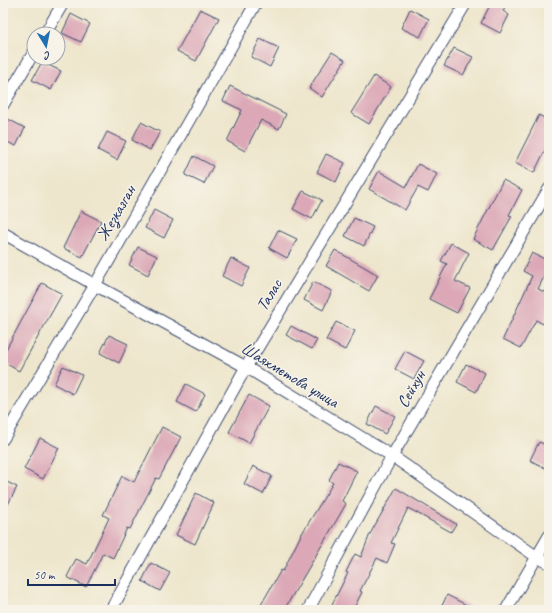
<svg xmlns="http://www.w3.org/2000/svg" width="552" height="613" font-family="Caveat,sans-serif">
  <style>
    .building { fill: #dca8b7 }
    .lines { fill: none; stroke-linecap: round; stroke-linejoin: round }
    .minor-casing { stroke: #3b4a6e; stroke-width: 13 }
    .minor { stroke: #fff; stroke-width: 11 }
    .labels { text-anchor: middle; dominant-baseline: central; stroke-width: 3; stroke-linejoin: round; paint-order: stroke }
    .street-label { font-size: 17px; fill: #1b2f5e; stroke: #f7f3e8 }
  </style>
  <rect width="100%" height="100%" fill="#f7f3e8"/>
  <filter id="ink" filterUnits="userSpaceOnUse"><feTurbulence type="fractalNoise" baseFrequency=".025" numOctaves="2"/><feDisplacementMap in="SourceGraphic" scale="8" xChannelSelector="R" yChannelSelector="G"/><feConvolveMatrix kernelMatrix="1 2 1 2 8 2 1 2 1" color-interpolation-filters="sRGB"/></filter>
  <filter id="wash" filterUnits="userSpaceOnUse"><feTurbulence type="fractalNoise" baseFrequency=".012" numOctaves="4" result="noise"/><feDisplacementMap in="SourceGraphic" scale="16" xChannelSelector="R" yChannelSelector="G"/><feGaussianBlur stdDeviation="0.9" result="paint"/><feColorMatrix in="noise" values="0 0 0 0 0 0 0 0 0 0 0 0 0 0 0 0 0 1.4 0 .05"/><feComposite in="paint" operator="in"/></filter>
  <g filter="url(#wash)">
    <rect width="100%" height="100%" fill="#eee6cc"/>
    <g id="blocks">
      <!-- building -->
      <path class="building" d="M 491,3 L 507,3 L 503,11 L 509,15 L 500,33 L 481,23 Z
        M 200,9 L 219,18 L 196,61 L 177,51 Z
        M 410,9 L 429,19 L 420,37 L 401,28 Z
        M 71,14 L 90,24 L 81,42 L 62,33 Z
        M 260,39 L 279,48 L 270,67 L 251,57 Z
        M 454,48 L 473,57 L 463,75 L 444,66 Z
        M 332,52 L 345,60 L 322,97 L 309,88 Z
        M 42,62 L 61,71 L 51,90 L 32,80 Z
        M 374,76 L 391,87 L 369,124 L 351,113 Z
        M 230,86 L 286,114 L 279,129 L 261,120 L 245,151 L 227,141 L 242,110 L 223,101 Z
        M 539,115 L 549,121 L 549,142 L 534,173 L 515,163 Z
        M 6,118 L 25,128 L 16,146 L 3,140 L 3,124 Z
        M 141,122 L 160,132 L 150,150 L 132,140 Z
        M 107,132 L 126,141 L 117,160 L 98,150 Z
        M 326,154 L 345,163 L 336,182 L 317,172 Z
        M 194,156 L 213,166 L 204,184 L 185,175 Z
        M 418,164 L 437,174 L 428,192 L 418,187 L 405,210 L 369,189 L 379,171 L 406,187 Z
        M 503,180 L 522,190 L 509,215 L 512,216 L 493,250 L 473,239 Z
        M 303,191 L 322,200 L 312,219 L 293,209 Z
        M 154,210 L 173,220 L 164,238 L 145,228 Z
        M 81,211 L 101,221 L 82,257 L 63,248 Z
        M 354,218 L 373,227 L 364,246 L 345,236 Z
        M 278,230 L 297,239 L 287,258 L 269,248 Z
        M 451,243 L 469,253 L 455,281 L 470,288 L 457,313 L 429,299 L 447,264 L 441,261 Z
        M 138,247 L 157,256 L 148,275 L 129,265 Z
        M 335,250 L 378,275 L 369,291 L 326,266 Z
        M 532,253 L 549,261 L 549,266 L 538,289 L 549,294 L 549,312 L 543,324 L 536,320 L 521,348 L 503,339 L 532,276 L 523,271 Z
        M 231,258 L 250,268 L 241,286 L 222,276 Z
        M 313,282 L 332,291 L 323,310 L 304,300 Z
        M 42,283 L 62,294 L 19,371 L 3,362 L 3,355 Z
        M 336,322 L 355,331 L 345,350 L 326,340 Z
        M 291,326 L 317,340 L 312,349 L 286,335 Z
        M 109,335 L 128,344 L 119,363 L 100,353 Z
        M 405,351 L 424,361 L 414,379 L 395,369 Z
        M 466,364 L 485,373 L 476,392 L 457,382 Z
        M 63,366 L 82,375 L 73,394 L 54,384 Z
        M 186,384 L 205,394 L 196,412 L 177,402 Z
        M 249,395 L 269,406 L 249,443 L 229,432 Z
        M 376,406 L 395,416 L 385,434 L 367,424 Z
        M 162,427 L 181,437 L 159,479 L 156,478 L 130,529 L 127,528 L 113,558 L 103,553 L 86,587 L 67,577 L 76,559 L 87,564 L 109,518 L 103,515 L 122,476 L 134,482 Z
        M 40,438 L 59,448 L 43,479 L 24,469 Z
        M 539,442 L 549,446 L 549,470 L 530,460 Z
        M 338,462 L 357,471 L 342,501 L 346,504 L 284,610 L 258,610 L 281,570 L 283,571 L 301,535 L 333,483 L 329,480 Z
        M 253,466 L 272,476 L 263,494 L 244,484 Z
        M 3,480 L 17,487 L 3,514 Z
        M 396,488 L 456,524 L 451,532 L 408,508 L 391,543 L 395,544 L 387,563 L 377,558 L 360,591 L 362,592 L 353,610 L 329,610 L 348,573 L 346,572 L 355,554 L 361,557 L 370,534 Z
        M 196,493 L 214,503 L 195,544 L 176,535 Z
        M 151,563 L 170,573 L 160,591 L 142,581 Z
        M 447,595 L 476,610 L 440,610 Z"/>
    </g>
  </g>
  <g filter="url(#ink)">
    <use href="#blocks" fill-opacity="0" stroke="#3b4a6e" stroke-width="1"/>
    <g class="lines">
      <!-- minor casing -->
      <g class="minor-casing">
        <path id="minor" d="M 45,34 L 63,3
          M 3,105 L 34,52
          M 3,233 L 95,285 L 246,367 L 392,456 L 537,557 L 549,563
          M 3,439 L 95,285 L 256,3
          M 111,610 L 246,367 L 466,3
          M 308,610 L 392,456 L 549,189
          M 506,610 L 549,536"/>
      </g>
      <!-- minor -->
      <use href="#minor" class="minor"/>
    </g>
  </g>
  <g class="labels">
    <!-- street labels -->
    <g class="street-label">
      <text transform="translate(116 213) rotate(-60)">Жезказган</text>
      <text transform="translate(269 295) rotate(-59)">Талас</text>
      <text transform="translate(290 375) rotate(31)">Шаяхметова улица</text>
      <text transform="translate(411 389) rotate(-60)">Сейхун</text>
    </g>
  </g>
  <!-- margin -->
  <rect width="552" height="613" fill="none" stroke="#f7f3e8" stroke-width="16"/>
  <!-- north arrow -->
  <g transform="translate(46 46) rotate(170)"><circle r="19" fill="#f7f3e8" stroke="#9fa5b1"/>
  <path d="M0-3L7 15L0 10L-7 15Z" fill="#1f6fb2"/>
  <text y="-6" font-size="11" font-weight="bold" text-anchor="middle" fill="#1b2f5e">С</text>
  </g>
  <!-- scale -->
  <path d="M28 579v6h87v-6" fill="none" stroke="#1b2f5e" stroke-width="2"/>
  <text x="34" y="579" font-size="12" fill="#1b2f5e" stroke="#f7f3e8" stroke-width="3" paint-order="stroke">50 m</text>
</svg>
